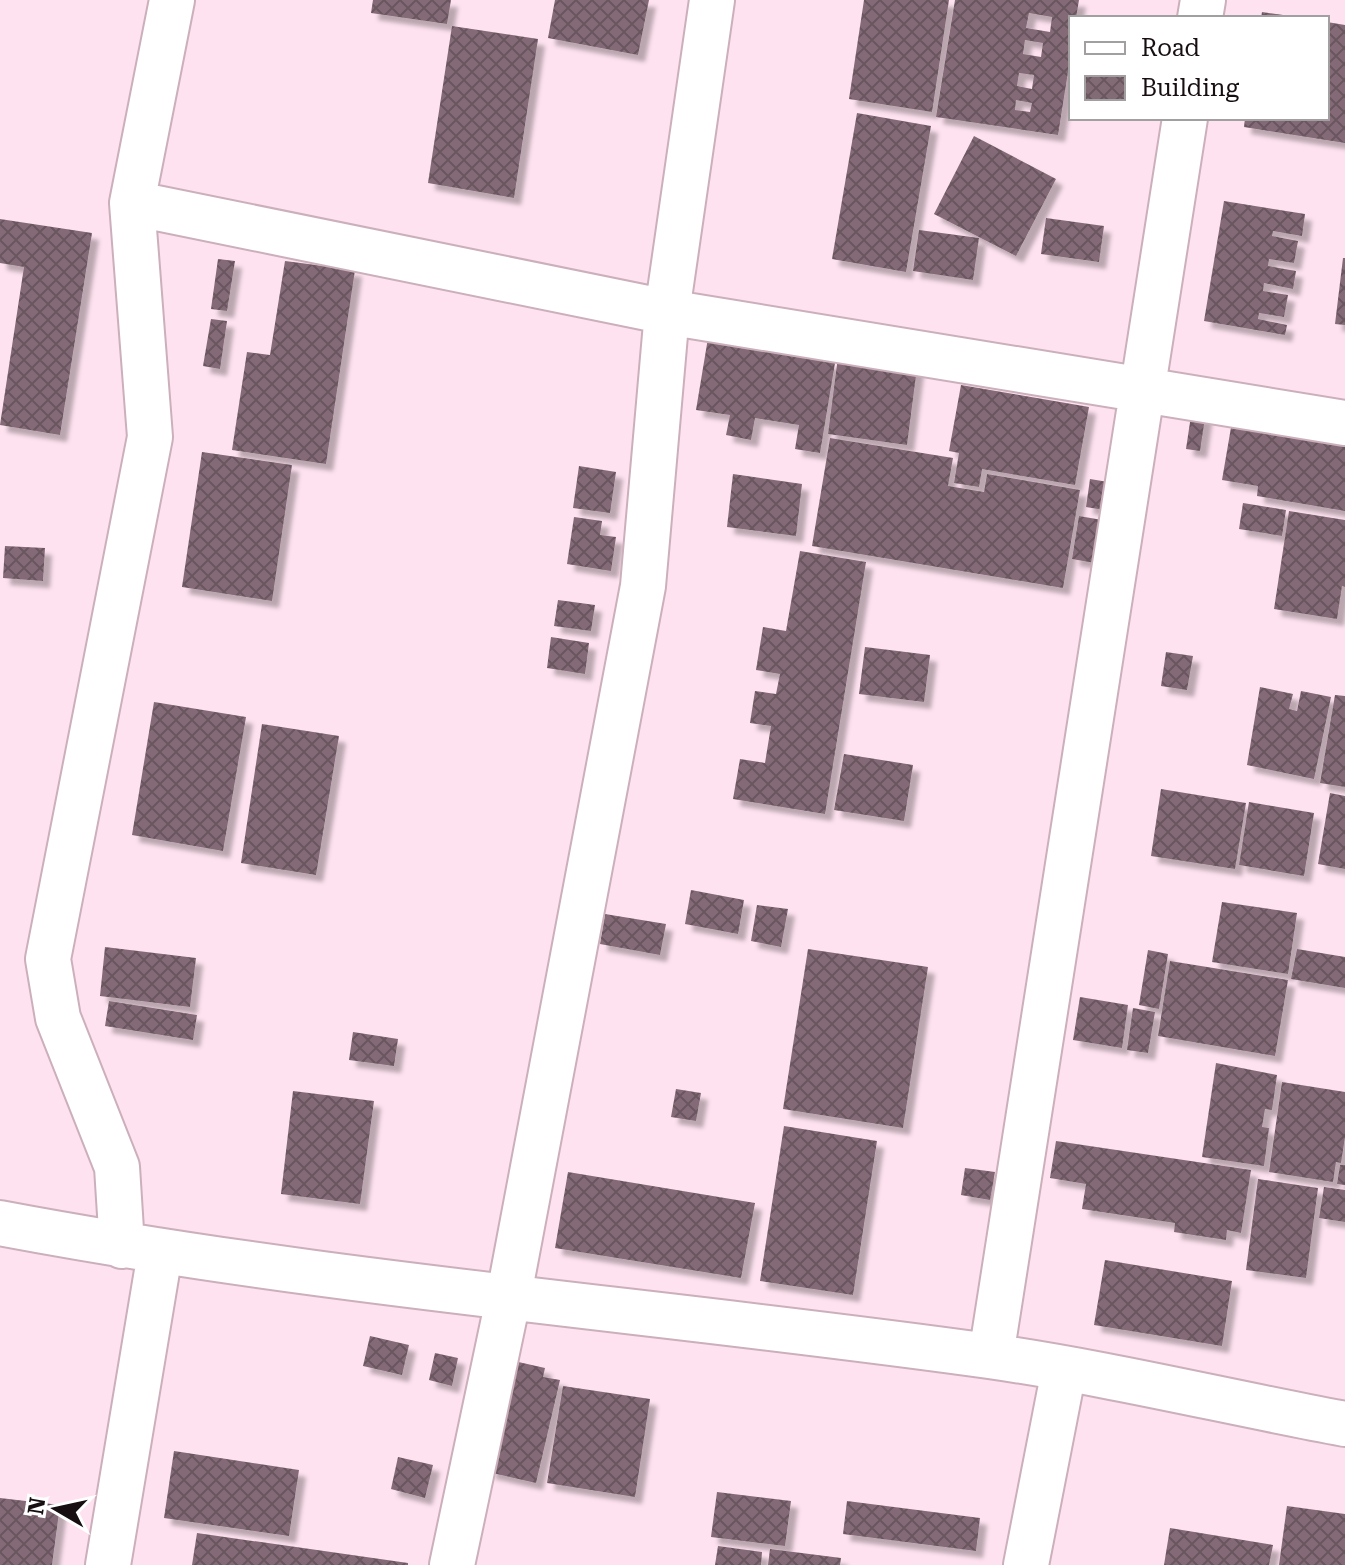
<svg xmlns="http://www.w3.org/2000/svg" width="1345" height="1565" font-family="'Roboto Serif',serif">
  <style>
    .building { fill: url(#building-cross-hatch); fill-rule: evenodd; filter: url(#shadow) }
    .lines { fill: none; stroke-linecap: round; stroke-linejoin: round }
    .minor-casing { stroke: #cbafbb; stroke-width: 48 }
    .minor { stroke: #fff; stroke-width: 44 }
  </style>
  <defs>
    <pattern id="building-cross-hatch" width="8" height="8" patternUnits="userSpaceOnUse" patternTransform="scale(2)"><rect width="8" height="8" fill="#836b76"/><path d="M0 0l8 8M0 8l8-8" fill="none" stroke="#6a565f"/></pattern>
    <filter id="shadow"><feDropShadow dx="7" dy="7" stdDeviation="2" flood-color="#0004"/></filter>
  </defs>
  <rect width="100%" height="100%" fill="#fee2ef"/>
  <!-- building -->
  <path class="building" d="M 373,0 L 451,0 L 447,24 L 371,13 Z
    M 555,0 L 649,0 L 638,55 L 548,38 Z
    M 864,0 L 949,0 L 932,112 L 849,99 Z
    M 955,0 L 1079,0 L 1076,18 L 1071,18 L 1071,53 L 1058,135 L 936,117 ZM 1029,13 L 1052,17 L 1050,32 L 1026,28 ZM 1025,40 L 1043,43 L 1041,57 L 1023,54 ZM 1019,73 L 1034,75 L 1032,89 L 1017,86 ZM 1016,100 L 1032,103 L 1030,112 L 1015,110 Z
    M 1262,12 L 1290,16 L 1290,18 L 1261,18 Z
    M 1327,22 L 1345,25 L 1345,143 L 1244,127 L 1245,118 L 1327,118 Z
    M 452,26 L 538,39 L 514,198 L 428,183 Z
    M 857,113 L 931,126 L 906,272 L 832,259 Z
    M 974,136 L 1056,179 L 1016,256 L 934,214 Z
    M 1224,201 L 1305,214 L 1302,236 L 1273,231 L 1272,236 L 1298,241 L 1294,263 L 1269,259 L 1268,266 L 1296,271 L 1293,289 L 1264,283 L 1263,291 L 1288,295 L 1284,317 L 1259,313 L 1258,319 L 1287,325 L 1285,335 L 1204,321 Z
    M 1046,218 L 1104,226 L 1099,262 L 1041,254 Z
    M 0,219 L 92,233 L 60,435 L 0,425 L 24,267 L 0,263 Z
    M 919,230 L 979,238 L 973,280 L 913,271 Z
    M 1343,258 L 1345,258 L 1345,325 L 1335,324 Z
    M 218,259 L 235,261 L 227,311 L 211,309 Z
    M 285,261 L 355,270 L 326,464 L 232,450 L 247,352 L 270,355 Z
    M 211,319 L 227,321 L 220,369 L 203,366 Z
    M 709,332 L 752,339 L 750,349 L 835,363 L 820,453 L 795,449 L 799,425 L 755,418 L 751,440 L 726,435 L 730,415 L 696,410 Z
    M 839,349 L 918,360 L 907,445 L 828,434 Z
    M 961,385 L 1089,407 L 1075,485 L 982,469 L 979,487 L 954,483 L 959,453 L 949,451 Z
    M 1193,402 L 1207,405 L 1200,451 L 1186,449 Z
    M 1234,410 L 1345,428 L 1345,511 L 1257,496 L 1258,486 L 1222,480 Z
    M 830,438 L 953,458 L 948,486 L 984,492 L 987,474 L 1080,490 L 1063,588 L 812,546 Z
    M 202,452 L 292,465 L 272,601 L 182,587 Z
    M 579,466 L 616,472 L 610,513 L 573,508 Z
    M 733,474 L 802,484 L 796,536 L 727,527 Z
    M 1090,479 L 1108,482 L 1104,510 L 1086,507 Z
    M 1243,503 L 1286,510 L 1282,536 L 1239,529 Z
    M 1289,511 L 1345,520 L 1345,587 L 1342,586 L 1337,619 L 1274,609 Z
    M 1079,516 L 1102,520 L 1095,563 L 1072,559 Z
    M 574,517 L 602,521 L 600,535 L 616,537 L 611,571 L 567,564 Z
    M 5,546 L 45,548 L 43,581 L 3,578 Z
    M 800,551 L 866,562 L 825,814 L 733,799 L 740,759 L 765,763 L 771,726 L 750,723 L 755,691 L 776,694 L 780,674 L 756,670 L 763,627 L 786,631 Z
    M 558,600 L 595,605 L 591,631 L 554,626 Z
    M 551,637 L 589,643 L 585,674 L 547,668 Z
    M 865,647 L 930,655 L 924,702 L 859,694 Z
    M 1166,652 L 1193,656 L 1187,690 L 1161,686 Z
    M 1260,687 L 1293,694 L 1289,709 L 1297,711 L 1301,691 L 1331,697 L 1314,779 L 1247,765 Z
    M 1335,695 L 1345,696 L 1345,787 L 1320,783 Z
    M 154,702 L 246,717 L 223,851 L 132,835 Z
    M 262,724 L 339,736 L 316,875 L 241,863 Z
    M 844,754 L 913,765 L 904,821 L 834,810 Z
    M 1161,789 L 1246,803 L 1235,869 L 1151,856 Z
    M 1330,793 L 1345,796 L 1345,869 L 1318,864 Z
    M 1249,802 L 1314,813 L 1304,876 L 1239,865 Z
    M 691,890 L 744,900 L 738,934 L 685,924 Z
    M 1222,902 L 1297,913 L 1288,974 L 1212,962 Z
    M 757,905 L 788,909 L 781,947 L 751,941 Z
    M 605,914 L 666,924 L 660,955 L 600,944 Z
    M 105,947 L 196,958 L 190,1007 L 100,996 Z
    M 808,949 L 928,967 L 903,1128 L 783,1109 Z
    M 1297,949 L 1345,957 L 1345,988 L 1291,979 Z
    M 1148,950 L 1168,954 L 1159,1009 L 1139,1005 Z
    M 1170,961 L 1288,980 L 1275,1056 L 1158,1036 Z
    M 1080,997 L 1128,1005 L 1122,1048 L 1073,1040 Z
    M 109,1001 L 197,1015 L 193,1040 L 105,1026 Z
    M 1133,1008 L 1155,1012 L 1148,1053 L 1127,1050 Z
    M 353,1032 L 398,1039 L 394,1066 L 349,1060 Z
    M 1216,1063 L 1277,1075 L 1272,1110 L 1265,1109 L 1262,1127 L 1269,1128 L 1264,1166 L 1202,1157 Z
    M 1282,1082 L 1345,1092 L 1345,1137 L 1341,1163 L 1336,1162 L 1333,1182 L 1269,1172 Z
    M 676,1089 L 701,1093 L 696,1121 L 671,1117 Z
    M 293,1091 L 374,1101 L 360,1204 L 281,1194 Z
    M 784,1126 L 877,1141 L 853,1295 L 760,1281 Z
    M 1056,1141 L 1251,1170 L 1241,1233 L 1227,1230 L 1226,1240 L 1174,1232 L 1175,1223 L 1082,1209 L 1086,1184 L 1050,1178 Z
    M 1340,1165 L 1345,1165 L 1345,1185 L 1337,1184 Z
    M 965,1168 L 995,1172 L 990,1200 L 961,1195 Z
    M 568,1172 L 755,1203 L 741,1278 L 555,1248 Z
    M 1258,1179 L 1318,1188 L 1306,1278 L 1246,1270 Z
    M 1324,1187 L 1345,1190 L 1345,1222 L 1319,1218 Z
    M 1105,1260 L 1232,1281 L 1222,1346 L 1094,1325 Z
    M 370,1336 L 409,1345 L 402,1375 L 363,1366 Z
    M 435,1353 L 458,1358 L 452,1386 L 429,1380 Z
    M 514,1361 L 545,1368 L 543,1377 L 560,1380 L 536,1483 L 488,1472 Z
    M 563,1386 L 650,1399 L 635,1497 L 547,1483 Z
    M 174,1451 L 299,1470 L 289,1536 L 164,1518 Z
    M 398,1457 L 433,1465 L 425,1498 L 391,1489 Z
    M 717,1492 L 791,1501 L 785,1546 L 711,1537 Z
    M 0,1498 L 60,1505 L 52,1565 L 0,1565 Z
    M 847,1501 L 980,1518 L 976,1551 L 843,1534 Z
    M 1287,1506 L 1345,1514 L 1345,1565 L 1279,1565 Z
    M 1170,1528 L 1273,1545 L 1269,1565 L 1164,1565 Z
    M 197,1533 L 408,1563 L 408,1565 L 192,1565 Z
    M 718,1546 L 762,1552 L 761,1565 L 715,1565 Z
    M 770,1549 L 841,1558 L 840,1565 L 768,1565 Z"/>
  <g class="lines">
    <!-- minor casing -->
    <g class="minor-casing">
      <path id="minor" d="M 1200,18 L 1203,0
        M 132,203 L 667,312 L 1345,423
        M 0,1223 C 328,1285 659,1310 989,1356 C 1108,1373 1227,1402 1345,1424
        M 122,1246 L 117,1167 L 58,1018 L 48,959 L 150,437 L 132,203 L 172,0
        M 991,1356 L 1185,118
        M 108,1565 L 160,1253
        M 452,1565 L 508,1300 L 643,586 L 667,312 L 712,0
        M 1026,1565 L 1064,1370"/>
    </g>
    <!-- minor -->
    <use href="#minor" class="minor"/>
  </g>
  <!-- legend -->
  <rect x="1069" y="16" width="260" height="104" fill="#ffffff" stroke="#a29fa0" stroke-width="2"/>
  <rect x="1085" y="42" width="40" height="12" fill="#ffffff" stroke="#a29fa0" stroke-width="2"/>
  <text x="1141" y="56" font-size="24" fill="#170e12">Road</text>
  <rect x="1085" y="76" width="40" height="24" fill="url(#building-cross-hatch)" stroke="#a29fa0" stroke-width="2"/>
  <text x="1141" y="96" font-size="24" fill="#170e12">Building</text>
  <!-- north arrow -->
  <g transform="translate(56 1509) rotate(279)" stroke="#ffffff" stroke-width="6" paint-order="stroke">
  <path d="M0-6L14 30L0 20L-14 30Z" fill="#170e12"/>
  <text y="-12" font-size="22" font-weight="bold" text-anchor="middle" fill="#170e12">N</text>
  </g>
</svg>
